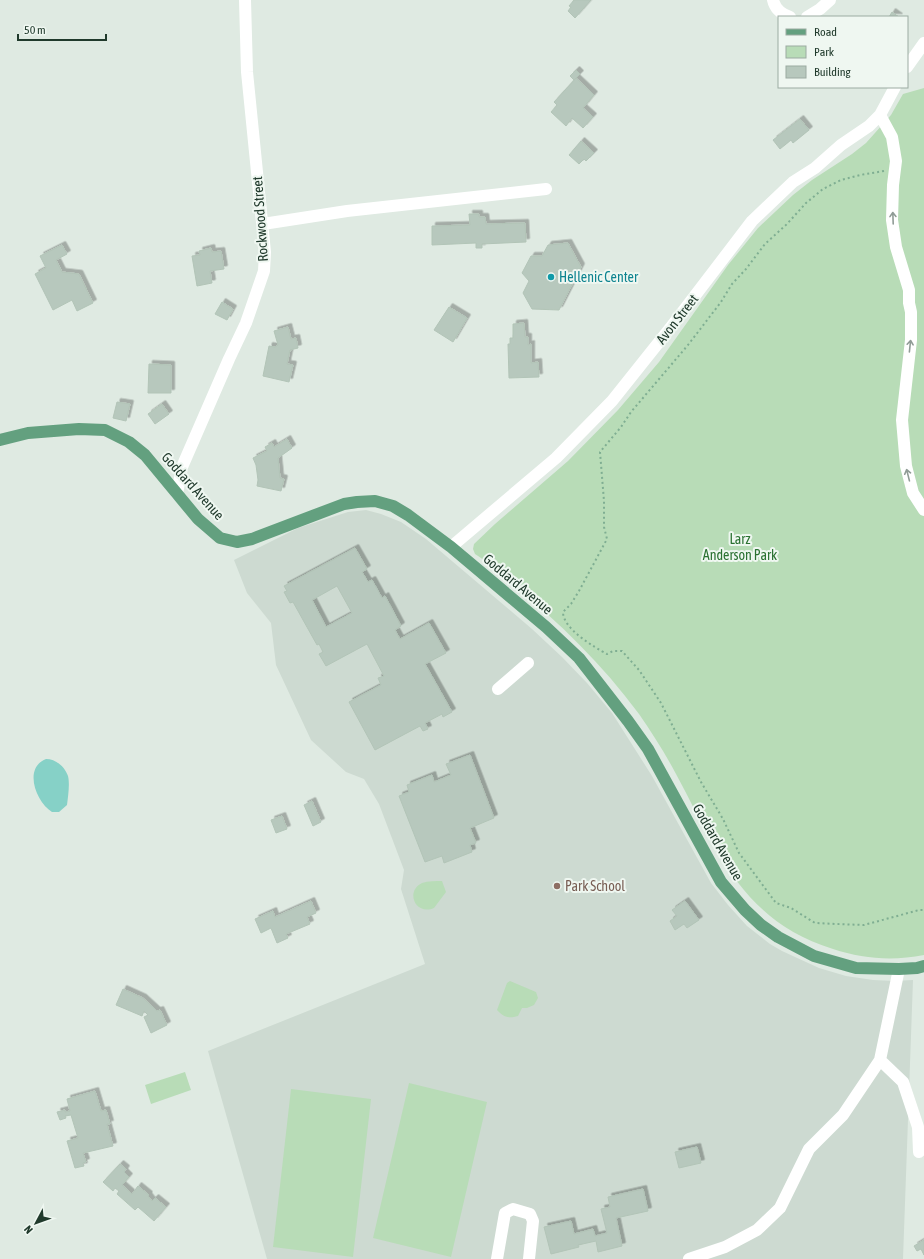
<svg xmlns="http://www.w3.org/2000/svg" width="924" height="1259" font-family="'Asap Condensed',sans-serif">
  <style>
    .built { fill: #cddad1 }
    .green { fill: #b8dcb7 }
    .water { fill: #86d1c7 }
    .building { fill: #b7c8bd; stroke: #b2c4b7; fill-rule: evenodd; filter: url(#shadow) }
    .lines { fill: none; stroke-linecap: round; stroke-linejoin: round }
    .path { stroke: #7fae92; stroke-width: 2; stroke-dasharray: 2 3; stroke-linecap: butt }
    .minor { stroke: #fff; stroke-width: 12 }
    .major { stroke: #63a07f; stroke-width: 12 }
    .oneway { stroke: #909c96 }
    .culture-dot { fill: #0f9aa8; stroke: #eff7f1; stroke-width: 1.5 }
    .education-dot { fill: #8d6e63; stroke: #eff7f1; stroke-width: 1.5 }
    .labels { text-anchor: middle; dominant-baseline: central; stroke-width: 4; stroke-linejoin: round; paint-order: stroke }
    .street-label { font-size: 14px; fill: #203a2c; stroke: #eff7f1 }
    .culture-label { font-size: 14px; fill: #0d838f; stroke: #eff7f1; text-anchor: start }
    .park-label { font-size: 14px; fill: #2a7131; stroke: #eff7f1 }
    .education-label { font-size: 14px; fill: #785e54; stroke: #eff7f1; text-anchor: start }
  </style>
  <defs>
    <filter id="shadow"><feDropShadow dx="3.5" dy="-3.5" stdDeviation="0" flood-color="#0004"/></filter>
  </defs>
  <rect width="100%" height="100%" fill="#dfeae2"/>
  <!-- built -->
  <path class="built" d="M 366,510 L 381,514 L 401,522 L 426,539 L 532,629 L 562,657 L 587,683 L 612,713 L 652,776 L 711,883 L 728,905 L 747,926 L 770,944 L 782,951 L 819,968 L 846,976 L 873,980 L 894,981 L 913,980 L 903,1259 L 267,1259 L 208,1051 L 425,964 L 401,889 L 404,870 L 379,804 L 364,779 L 346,772 L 311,740 L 276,665 L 271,623 L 247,593 L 234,560 L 298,528 L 348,512 Z"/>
  <!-- green -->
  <path class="green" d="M 924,88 L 924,955 C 893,961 863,959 833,949 C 742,921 717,850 676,774 C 665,753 652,733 639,714 C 602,664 560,623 512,584 C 500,574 488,562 475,554 L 473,549 L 474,544 L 495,524 L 568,461 L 618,410 L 659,362 L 728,265 L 758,228 L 793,195 L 812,180 L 852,154 L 866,143 L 891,115 L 903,94 Z
    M 442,881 L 446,892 L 434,908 C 415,916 405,891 422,883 C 428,881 436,881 442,881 Z
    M 510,981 L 536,992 L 538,998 L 534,1005 L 527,1008 L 522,1008 L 518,1016 C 508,1019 504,1017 497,1010 L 507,983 Z
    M 185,1072 L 191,1090 L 151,1104 L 145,1085 Z
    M 409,1083 L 487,1102 L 451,1257 L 373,1238 Z
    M 291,1089 L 371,1099 L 353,1257 L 273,1247 Z"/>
  <!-- water -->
  <path class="water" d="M 46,759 C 56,759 65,767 68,776 C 70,784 68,797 67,805 L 59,812 L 52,812 C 36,802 23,768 46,759 Z"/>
  <!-- building -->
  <path class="building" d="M 574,0 L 591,0 L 575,18 L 568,11 L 571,7 L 569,6 Z
    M 892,12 L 899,17 L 889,17 Z
    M 576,70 L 580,74 L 574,80 L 570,76 Z
    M 576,78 L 594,95 L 583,108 L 593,117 L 583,128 L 572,118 L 566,126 L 551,112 L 557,105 L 554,102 Z
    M 800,119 L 809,130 L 793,143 L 791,140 L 780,149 L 773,140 Z
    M 581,141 L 594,153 L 586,161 L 584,159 L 579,164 L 569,155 Z
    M 469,214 L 479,214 L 479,217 L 485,217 L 486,224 L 525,223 L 526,242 L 482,244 L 482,248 L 476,248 L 476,243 L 432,245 L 432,226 L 470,225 Z
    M 568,243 L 581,267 L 559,310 L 532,309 L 523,293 L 529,281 L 522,273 L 531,256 L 542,256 L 548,245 Z
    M 62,245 L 67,254 L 56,260 L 62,272 L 79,274 L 93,303 L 77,311 L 72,300 L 53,310 L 35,274 L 46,268 L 40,256 Z
    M 211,248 L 212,252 L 221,251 L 224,269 L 210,271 L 212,283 L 197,286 L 192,256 L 200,255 L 199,251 Z
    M 222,302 L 233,309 L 227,320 L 215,314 Z
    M 449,307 L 467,318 L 453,342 L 434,330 Z
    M 524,323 L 525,337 L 528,337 L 528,345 L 531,344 L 531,363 L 538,362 L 539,377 L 509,378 L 508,344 L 510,344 L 510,338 L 513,338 L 513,324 Z
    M 288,327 L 291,339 L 296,338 L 298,348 L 290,350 L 287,364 L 293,365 L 289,382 L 263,376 L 269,346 L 275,347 L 278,345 L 274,331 Z
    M 149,364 L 171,365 L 171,393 L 148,393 Z
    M 117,402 L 130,404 L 126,421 L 113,418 Z
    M 162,404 L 169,414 L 155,424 L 148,414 Z
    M 287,439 L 292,448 L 278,458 L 280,478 L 284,479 L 281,491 L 257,486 L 258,480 L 256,465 L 253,458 L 267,451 L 265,447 L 272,443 L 274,447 Z
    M 355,548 L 367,569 L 362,572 L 368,582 L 372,580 L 382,598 L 385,596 L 401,626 L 395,630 L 400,639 L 429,623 L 446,653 L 425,664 L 452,712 L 443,717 L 442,714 L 425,723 L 428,729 L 423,731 L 420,726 L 375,750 L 349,702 L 381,685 L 378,678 L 384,676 L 367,644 L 326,666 L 319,654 L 323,652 L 319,644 L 317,645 L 293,602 L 290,603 L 284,592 L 287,591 L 284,586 ZM 337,586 L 352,613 L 326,627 L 312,600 Z
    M 470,755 L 494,818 L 470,828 L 476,843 L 470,845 L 472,852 L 444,863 L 442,856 L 425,862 L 399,796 L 409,792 L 407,785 L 432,775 L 434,782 L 451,775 L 446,764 Z
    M 312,801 L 321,822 L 313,826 L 304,805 Z
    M 282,816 L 287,829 L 276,833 L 271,820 Z
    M 311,901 L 316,913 L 307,917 L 310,924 L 286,934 L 288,938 L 277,943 L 271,928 L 261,933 L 255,919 L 273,911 L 275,917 Z
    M 685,901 L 699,920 L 687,928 L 684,924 L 675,930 L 670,921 L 677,916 L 672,910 Z
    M 123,989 L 143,998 L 157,1011 L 160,1010 L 167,1025 L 151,1033 L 144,1017 L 148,1015 L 144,1011 L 142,1016 L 116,1005 Z
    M 95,1091 L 101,1111 L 106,1110 L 110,1124 L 107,1124 L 113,1146 L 83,1153 L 86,1162 L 83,1163 L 84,1166 L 75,1168 L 67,1141 L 78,1138 L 71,1115 L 65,1116 L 66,1118 L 60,1120 L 57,1112 L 65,1110 L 65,1112 L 70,1111 L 67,1099 Z
    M 697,1147 L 701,1163 L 679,1168 L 675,1152 Z
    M 120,1164 L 126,1169 L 124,1172 L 129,1177 L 122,1185 L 132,1194 L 138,1186 L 149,1195 L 148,1196 L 152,1201 L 155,1198 L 166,1207 L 154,1221 L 138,1207 L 135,1210 L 117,1194 L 119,1191 L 115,1188 L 113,1191 L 103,1182 Z
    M 643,1189 L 648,1211 L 616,1218 L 622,1246 L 598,1252 L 596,1241 L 578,1245 L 579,1247 L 551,1254 L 544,1227 L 571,1221 L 574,1234 L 593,1229 L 595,1236 L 607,1233 L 601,1209 L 610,1207 L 608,1197 Z
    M 924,1240 L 924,1255 L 921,1249 L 917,1251 L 914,1246 Z"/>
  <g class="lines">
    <!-- path -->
    <path class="path" d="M 884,171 L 860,175 L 841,180 L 823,189 L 806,203 L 787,224 L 765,244 L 746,269 L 732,284 L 721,302 L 688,345 L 631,412 L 621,427 L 600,452 L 604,501 L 604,527 L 607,539 L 579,591 L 571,604 L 563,612 C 563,629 594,647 607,654 L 613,651 L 622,651 L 639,670 L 661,703 L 701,782 L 723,819 L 739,853 L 776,903 L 791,908 L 815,923 L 836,924 L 864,925 L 919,910 L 924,910"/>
    <!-- minor -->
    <path class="minor" d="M 773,0 C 775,9 781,14 790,17
      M 807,17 L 820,9 L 830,0
      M 907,67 L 924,43
      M 880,115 L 892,137 L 896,161 L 893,185 L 892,220 L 896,247 L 909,290 L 909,303 L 911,312 L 911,340 L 902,420 L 906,466 L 913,493 L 924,510
      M 263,224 L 347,211 L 546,189
      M 177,494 L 182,467 L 229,359 L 246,323 L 264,271 L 265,252 L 247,72 L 245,0
      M 451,547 L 556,458 L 612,401 L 671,327 L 752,221 L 793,182 L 815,168 L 841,145 L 869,126 L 880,115 L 895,87
      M 498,689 L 528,663
      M 880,1060 L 899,969
      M 497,1259 L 505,1213 L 513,1209 L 530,1214 L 533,1221 L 529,1259
      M 689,1259 L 725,1247 L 757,1230 L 780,1208 L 809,1149 L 843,1115 L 880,1060 L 903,1082 L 918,1127 L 919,1152"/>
    <!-- major -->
    <path class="major" d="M 0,440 L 28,433 L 79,429 L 105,430 L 129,442 L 145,455 L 198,519 L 220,538 L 237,542 L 252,539 L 344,504 L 357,502 L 375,501 L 393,506 L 408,515 L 451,547 L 546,627 L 579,658 L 628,721 L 648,749 L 721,882 L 745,910 L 761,925 L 778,937 L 814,956 L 856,968 L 899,969 L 917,968 L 924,966"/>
  </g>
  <!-- one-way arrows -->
  <defs><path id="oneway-shaft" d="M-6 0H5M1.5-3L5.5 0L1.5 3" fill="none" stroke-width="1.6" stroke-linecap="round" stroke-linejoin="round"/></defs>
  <g class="oneway">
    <use href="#oneway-shaft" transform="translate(893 218) rotate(-92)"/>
    <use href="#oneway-shaft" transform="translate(910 346) rotate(-84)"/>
    <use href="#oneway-shaft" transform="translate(908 475) rotate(-104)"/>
  </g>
  <!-- markers -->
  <circle class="culture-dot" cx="551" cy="277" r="4"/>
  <circle class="education-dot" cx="557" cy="886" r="4"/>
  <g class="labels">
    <!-- street labels -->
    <g class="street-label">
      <text transform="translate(260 219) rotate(-94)">Rockwood Street</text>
      <text transform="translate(677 319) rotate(-52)">Avon Street</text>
      <text transform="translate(193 486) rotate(48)">Goddard Avenue</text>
      <text transform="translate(518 584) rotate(40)">Goddard Avenue</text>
      <text transform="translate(718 842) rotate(60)">Goddard Avenue</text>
    </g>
    <!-- culture labels -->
    <g class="culture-label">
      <text x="559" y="277">Hellenic Center</text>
    </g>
    <!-- park labels -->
    <g class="park-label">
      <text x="740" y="539">Larz<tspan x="740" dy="16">Anderson Park</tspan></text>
    </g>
    <!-- education labels -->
    <g class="education-label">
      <text x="565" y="886">Park School</text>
    </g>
  </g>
  <!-- legend -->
  <rect x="778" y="16" width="130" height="72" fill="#eff7f1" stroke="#9caba2"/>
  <rect x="786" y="29" width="20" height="6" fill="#63a07f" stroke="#9caba2"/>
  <text x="814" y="36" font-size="12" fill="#203a2c">Road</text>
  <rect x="786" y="46" width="20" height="12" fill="#b8dcb7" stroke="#9caba2"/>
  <text x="814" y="56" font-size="12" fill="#203a2c">Park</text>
  <rect x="786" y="66" width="20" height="12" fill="#b7c8bd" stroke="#9caba2"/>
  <text x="814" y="76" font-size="12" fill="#203a2c">Building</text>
  <!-- north arrow -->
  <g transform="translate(36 1223) rotate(229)" stroke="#eff7f1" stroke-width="3" paint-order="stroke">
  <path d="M0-3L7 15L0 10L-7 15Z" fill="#203a2c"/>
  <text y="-6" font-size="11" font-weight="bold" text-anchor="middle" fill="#203a2c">N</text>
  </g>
  <!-- scale -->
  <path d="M18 34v6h88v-6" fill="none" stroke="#203a2c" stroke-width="2"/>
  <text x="24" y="34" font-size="12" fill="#203a2c" stroke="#eff7f1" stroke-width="3" paint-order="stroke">50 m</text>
</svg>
